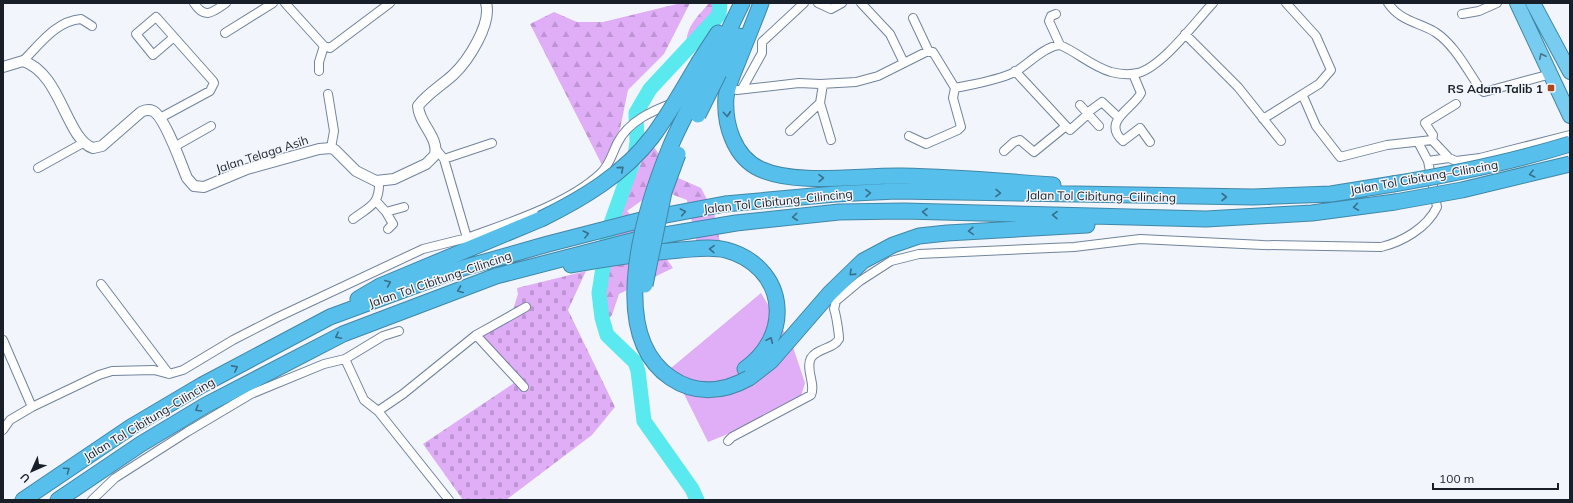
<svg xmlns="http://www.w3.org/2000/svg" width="1573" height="503" font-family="Mulish,sans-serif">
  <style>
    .green { fill: #e0adf7 }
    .forest { fill: url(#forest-firs) }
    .cemetery { fill: url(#cemetery-stones) }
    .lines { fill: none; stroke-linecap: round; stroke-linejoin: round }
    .river { stroke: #5be9f0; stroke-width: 15 }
    .minor-casing { stroke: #71839d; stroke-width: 10 }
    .tertiary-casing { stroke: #71839d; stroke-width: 12 }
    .trunk-casing { stroke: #4187a7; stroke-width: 16 }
    .motorway-casing { stroke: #4187a7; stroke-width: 17 }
    .minor { stroke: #fff; stroke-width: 8 }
    .tertiary { stroke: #fff; stroke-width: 10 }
    .trunk { stroke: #78ccef; stroke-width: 14 }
    .motorway { stroke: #57bfeb; stroke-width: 15 }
    .motorway-bridge-casing { stroke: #4187a7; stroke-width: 17; stroke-linecap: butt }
    .motorway-bridge { stroke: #57bfeb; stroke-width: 15 }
    .oneway { stroke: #48768c }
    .oneway2 { stroke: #386f8a }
    .poi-dot { fill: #ac471b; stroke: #f2f6fc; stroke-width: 1.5 }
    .labels { text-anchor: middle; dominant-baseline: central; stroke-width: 3; stroke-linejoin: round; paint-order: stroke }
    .poi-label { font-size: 12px; font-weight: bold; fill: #181f29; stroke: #f2f6fc; text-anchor: end }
    .street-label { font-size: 12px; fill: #181f29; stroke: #f2f6fc }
  </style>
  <defs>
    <pattern id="forest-firs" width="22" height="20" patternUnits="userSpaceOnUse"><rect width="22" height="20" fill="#e0adf7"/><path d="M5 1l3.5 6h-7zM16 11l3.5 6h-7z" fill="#bf94d4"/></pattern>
    <pattern id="cemetery-stones" width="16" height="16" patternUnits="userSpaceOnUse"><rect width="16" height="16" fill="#e0adf7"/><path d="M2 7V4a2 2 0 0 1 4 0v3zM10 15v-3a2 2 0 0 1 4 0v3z" fill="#bf94d4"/></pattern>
  </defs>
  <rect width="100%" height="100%" fill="#f2f6fc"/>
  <!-- green -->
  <path class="green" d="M 761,293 L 793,347 L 805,383 L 798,406 L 708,442 L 671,368 Z"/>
  <!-- forest -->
  <path class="forest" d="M 681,3 L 690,3 L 664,54 L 628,90 L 620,129 L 602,165 L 530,24 L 554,12 L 577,22 L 603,22 Z
    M 709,3 L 725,3 L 687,53 C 684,28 694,21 709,3 Z
    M 638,130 L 653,146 L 676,177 L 701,188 L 714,213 L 720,242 L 699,253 L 687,200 L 658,189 L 627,211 L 648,233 L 673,268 L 619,294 L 612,315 L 601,326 L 597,286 L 603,249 L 641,163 Z"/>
  <!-- cemetery -->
  <path class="cemetery" d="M 586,271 L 568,310 L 615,407 L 592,435 L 506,500 L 463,500 L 423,444 L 517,381 L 475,335 L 512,313 L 518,294 L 517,288 Z"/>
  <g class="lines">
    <!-- river -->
    <path class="river" d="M 697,500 L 692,489 L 644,421 L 638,371 L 635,362 L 607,335 L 602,318 L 599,293 L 609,229 L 635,156 L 637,142 L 636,113 L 650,89 L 719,15 L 720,3"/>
    <!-- minor casing -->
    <g class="minor-casing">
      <path id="minor" d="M 194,3 C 205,20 213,12 226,3
        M 285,3 L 324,46 L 330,48 L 390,3
        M 818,3 L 831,9 L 842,3
        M 861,3 L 890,34 L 904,63
        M 1388,3 C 1400,21 1418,22 1435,32 C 1455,45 1467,70 1481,90 L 1484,92 L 1551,74
        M 1056,14 L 1051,16 L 1049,21 L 1060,45
        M 1462,14 L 1479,11 L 1497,3
        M 913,18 L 929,52
        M 225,33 L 273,3
        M 1185,34 L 1238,87 L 1281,141
        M 23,61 C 40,44 56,21 81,19 L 92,26
        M 319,71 L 319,62 L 324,46
        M 1133,74 L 1141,93 C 1133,109 1101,121 1123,141 L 1140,128 L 1150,142
        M 955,88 C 974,84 996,81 1015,72 C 1027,65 1045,46 1060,45 C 1077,52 1091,66 1111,72 C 1119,74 1129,75 1138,73 C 1163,66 1195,22 1213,3
        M 742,89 L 762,53 L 762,42 L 804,3
        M 737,90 L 799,83 L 820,84 L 856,82 L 878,76 L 926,52 L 933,52 L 955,88 L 953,98 L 961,127 L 958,130 L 926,144 L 909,136
        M 328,94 L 334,131 L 331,148
        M 1303,96 L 1316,126 L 1340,157 L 1387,145 L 1432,140 L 1449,158
        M 820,103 L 831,140
        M 1080,105 L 1099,126
        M 1087,113 L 1102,102 L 1119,118
        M 160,118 L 210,91 L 214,83 L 213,81 L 157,18 L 156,17 L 136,34 L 153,55 L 174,37
        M 1263,119 L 1319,84 L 1331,70 L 1316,36 L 1286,3
        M 1066,126 L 1070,130 L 1088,114
        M 790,131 L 820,103 L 823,84
        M 1432,140 L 1433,135 L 1425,123 L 1456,104
        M 174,147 L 211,126
        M 1004,151 L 1014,142 L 1020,140 L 1034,152 L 1066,126 L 1015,71
        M 444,159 L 492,143
        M 1428,161 L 1449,158 L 1456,161 L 1480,158 L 1570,135
        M 38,168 L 83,143
        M 376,201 L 386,212 L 404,207
        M 386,212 L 393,224 L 388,229
        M 353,219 C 370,206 380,205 379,181
        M 467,238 C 508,223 568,204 600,174 C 610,165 612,153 618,142 C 629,121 652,111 673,103
        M 101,284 L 169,374
        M 476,335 L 524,387
        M 3,340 L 32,407
        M 345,359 L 364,400 L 378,411 L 449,500
        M 378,411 L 403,394 L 476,335 L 526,307
        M 3,430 L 10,420 L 32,407 L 99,375 L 112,371 L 154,370 L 169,374 L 183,370 L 233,340 L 276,318 L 423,249 L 467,238 L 444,159 L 436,149
        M 728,441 L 732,437 L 811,395 C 816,384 805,369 811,358 C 817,348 834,349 839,339 C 839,333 836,314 834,309 L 836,301 L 860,281 L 891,261 L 919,254 L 1074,247 L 1140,239 L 1263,245 L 1381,247 C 1402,242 1427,228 1437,207 L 1428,161 L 1418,142
        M 92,500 L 115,478 L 187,432 L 251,394 L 324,364 L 345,359 L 383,336 L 399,331"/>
    </g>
    <!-- tertiary casing -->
    <g class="tertiary-casing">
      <path id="tertiary" d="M 3,67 L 23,61 C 61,73 66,139 93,148 L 102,146 L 141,112 C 145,110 148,109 153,111 C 165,117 181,164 187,178 L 194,186 L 204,187 L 247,169 L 319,149 L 331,148 L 335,150 L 356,171 L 376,181 L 394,179 L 426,164 L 435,155 C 439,137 419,124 418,106 C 427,94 442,85 453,75 C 468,61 492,24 486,3"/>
    </g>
    <!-- trunk casing -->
    <g class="trunk-casing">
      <path id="trunk" d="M 1517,3 L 1570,116
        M 1533,3 L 1570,72"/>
    </g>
    <!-- motorway casing -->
    <g class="motorway-casing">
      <path id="motorway" d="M 761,3 C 754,22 746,41 739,59 C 734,71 728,84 726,97 C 724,124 734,157 760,169 C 797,186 861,175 902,176 C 952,177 1003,181 1053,185
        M 699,62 L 718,33
        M 711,67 L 742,3
        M 719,73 L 739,36
        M 571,265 C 608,258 643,253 680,250 C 695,249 711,246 726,250 C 753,257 775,278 777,307 C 779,332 765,355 745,369
        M 358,299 L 380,286 L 541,219
        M 749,378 L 771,361 L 830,293 L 863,261 L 893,245 L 919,236 L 947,233 L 1087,225
        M 23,500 L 131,427 L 202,385 L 330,317 L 463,268 L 548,244 L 645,219 L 725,204 L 835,194 L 896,191 L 1253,197 L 1331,194 L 1393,184
        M 58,500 L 141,444 L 206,405 L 343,334 L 496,276 L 635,240 L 736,223 L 839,212 L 904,211 L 1206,219 L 1312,213 L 1395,202"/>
    </g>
    <!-- minor -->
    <use href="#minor" class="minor"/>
    <!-- tertiary -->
    <use href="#tertiary" class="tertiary"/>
    <!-- trunk -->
    <use href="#trunk" class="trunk"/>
    <!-- motorway -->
    <use href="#motorway" class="motorway"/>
    <!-- motorway-bridge casing -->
    <g class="motorway-bridge-casing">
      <path id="motorway-bridge" d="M 711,67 C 697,93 682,119 671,145 C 646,205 604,333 671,378 C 696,395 724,392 749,378
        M 698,115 L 719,73
        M 1393,184 C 1453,174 1512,162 1570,144
        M 1395,202 L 1462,190 L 1570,164
        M 541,219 C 582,199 624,174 652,137 C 670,113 684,87 699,62
        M 645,285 L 664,192 L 678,154"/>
    </g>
    <!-- motorway-bridge -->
    <use href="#motorway-bridge" class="motorway-bridge"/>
  </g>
  <!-- one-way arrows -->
  <defs><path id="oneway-chevron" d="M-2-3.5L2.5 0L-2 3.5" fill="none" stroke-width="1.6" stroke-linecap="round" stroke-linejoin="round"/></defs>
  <use class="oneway" href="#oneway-chevron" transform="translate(1542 56) rotate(-115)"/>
  <g class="oneway2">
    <use href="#oneway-chevron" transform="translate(727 114) rotate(85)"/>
    <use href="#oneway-chevron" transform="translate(621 169) rotate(-40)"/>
    <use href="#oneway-chevron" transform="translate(1532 174) rotate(166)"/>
    <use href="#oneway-chevron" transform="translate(821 178) rotate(-1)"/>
    <use href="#oneway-chevron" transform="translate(868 193) rotate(-3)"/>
    <use href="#oneway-chevron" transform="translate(998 193) rotate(1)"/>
    <use href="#oneway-chevron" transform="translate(1224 197)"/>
    <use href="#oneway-chevron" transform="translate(1356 207) rotate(172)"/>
    <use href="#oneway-chevron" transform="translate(683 212) rotate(-11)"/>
    <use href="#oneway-chevron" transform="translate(925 212) rotate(-179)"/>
    <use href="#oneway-chevron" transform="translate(1055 215) rotate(-179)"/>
    <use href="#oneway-chevron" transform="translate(795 217) rotate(174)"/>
    <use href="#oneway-chevron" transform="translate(971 231) rotate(176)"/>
    <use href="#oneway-chevron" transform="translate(586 234) rotate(-14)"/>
    <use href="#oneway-chevron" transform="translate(712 249) rotate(-178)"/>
    <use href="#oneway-chevron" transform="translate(852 273) rotate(136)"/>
    <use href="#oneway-chevron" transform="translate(388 283) rotate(-23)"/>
    <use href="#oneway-chevron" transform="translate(460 290) rotate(159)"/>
    <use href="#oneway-chevron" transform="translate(338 336) rotate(153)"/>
    <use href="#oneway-chevron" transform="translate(770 340) rotate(-66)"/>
    <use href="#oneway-chevron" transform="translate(235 368) rotate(-28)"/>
    <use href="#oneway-chevron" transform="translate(198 409) rotate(149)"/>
    <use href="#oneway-chevron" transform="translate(67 470) rotate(-35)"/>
  </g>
  <!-- markers -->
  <rect class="poi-dot" x="1547" y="84" width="8" height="8" rx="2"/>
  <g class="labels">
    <!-- poi labels -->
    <g class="poi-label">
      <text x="1543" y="88">RS Adam Talib 1</text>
    </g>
    <!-- street labels -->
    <g class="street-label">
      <text transform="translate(262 154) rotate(-18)">Jalan Telaga Asih</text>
      <text transform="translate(1424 177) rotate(-10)">Jalan Tol Cibitung–Cilincing</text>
      <text transform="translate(1101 196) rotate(1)">Jalan Tol Cibitung–Cilincing</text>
      <text transform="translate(778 201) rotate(-6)">Jalan Tol Cibitung–Cilincing</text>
      <text transform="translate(440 279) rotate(-19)">Jalan Tol Cibitung–Cilincing</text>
      <text transform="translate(149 419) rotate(-31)">Jalan Tol Cibitung–Cilincing</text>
    </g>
  </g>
  <!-- border -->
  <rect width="1573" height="503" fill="none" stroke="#181f29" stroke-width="8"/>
  <!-- north arrow -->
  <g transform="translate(32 471) rotate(225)" stroke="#f2f6fc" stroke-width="3" paint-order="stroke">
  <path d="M0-3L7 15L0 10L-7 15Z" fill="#181f29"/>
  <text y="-6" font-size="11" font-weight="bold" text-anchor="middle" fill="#181f29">U</text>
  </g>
  <!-- scale -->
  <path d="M1433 483v6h125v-6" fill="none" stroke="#181f29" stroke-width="2"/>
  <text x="1439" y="483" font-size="12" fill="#181f29" stroke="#f2f6fc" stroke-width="3" paint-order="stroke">100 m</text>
</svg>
